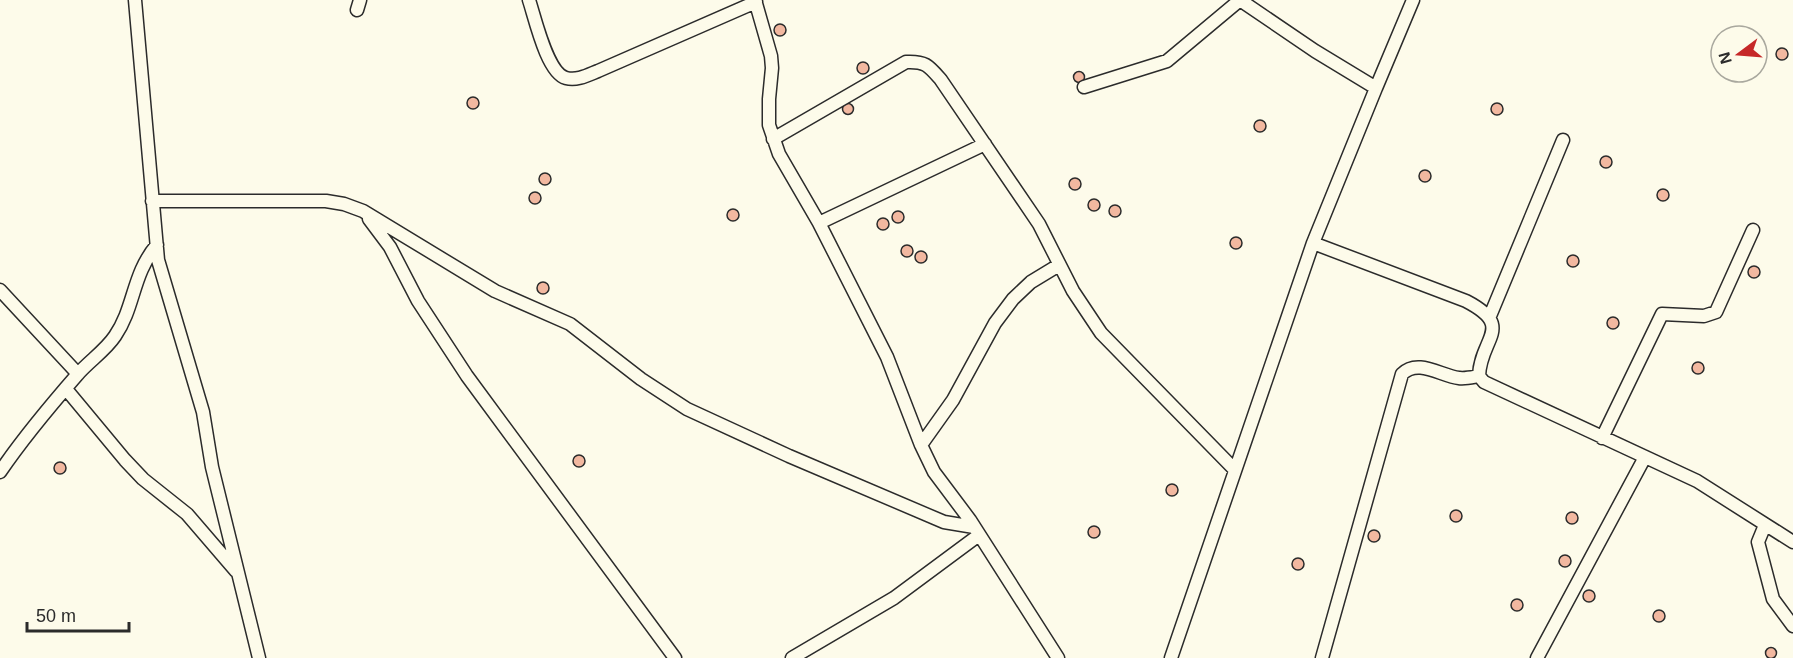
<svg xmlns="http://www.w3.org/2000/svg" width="1793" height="658" font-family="Helvetica,sans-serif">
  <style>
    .building { fill: #f2b8a0; stroke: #2b2b2b; stroke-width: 1.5 }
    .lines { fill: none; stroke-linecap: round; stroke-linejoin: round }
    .minor-casing { stroke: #2b2b2b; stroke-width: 15 }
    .minor { stroke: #fdfbea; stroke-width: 12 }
  </style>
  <rect width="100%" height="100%" fill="#fdfbea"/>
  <!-- building -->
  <path class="building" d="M774 30a6 6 0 1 1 12 0a6 6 0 1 1-12 0Z
    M1776 54a6 6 0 1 1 12 0a6 6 0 1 1-12 0Z
    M857 68a6 6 0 1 1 12 0a6 6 0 1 1-12 0Z
    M1073.5 77a5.5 5.5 0 1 1 11 0a5.5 5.5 0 1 1-11 0Z
    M467 103a6 6 0 1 1 12 0a6 6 0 1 1-12 0Z
    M1491 109a6 6 0 1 1 12 0a6 6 0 1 1-12 0Z
    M842.5 109a5.5 5.5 0 1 1 11 0a5.5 5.5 0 1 1-11 0Z
    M1254 126a6 6 0 1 1 12 0a6 6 0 1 1-12 0Z
    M1600 162a6 6 0 1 1 12 0a6 6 0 1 1-12 0Z
    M1419 176a6 6 0 1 1 12 0a6 6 0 1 1-12 0Z
    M539 179a6 6 0 1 1 12 0a6 6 0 1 1-12 0Z
    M1069 184a6 6 0 1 1 12 0a6 6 0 1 1-12 0Z
    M1657 195a6 6 0 1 1 12 0a6 6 0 1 1-12 0Z
    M529 198a6 6 0 1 1 12 0a6 6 0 1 1-12 0Z
    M1088 205a6 6 0 1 1 12 0a6 6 0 1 1-12 0Z
    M1109 211a6 6 0 1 1 12 0a6 6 0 1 1-12 0Z
    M727 215a6 6 0 1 1 12 0a6 6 0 1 1-12 0Z
    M892 217a6 6 0 1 1 12 0a6 6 0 1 1-12 0Z
    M877 224a6 6 0 1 1 12 0a6 6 0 1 1-12 0Z
    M1230 243a6 6 0 1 1 12 0a6 6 0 1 1-12 0Z
    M901 251a6 6 0 1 1 12 0a6 6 0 1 1-12 0Z
    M915 257a6 6 0 1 1 12 0a6 6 0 1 1-12 0Z
    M1567 261a6 6 0 1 1 12 0a6 6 0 1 1-12 0Z
    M1748 272a6 6 0 1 1 12 0a6 6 0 1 1-12 0Z
    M537 288a6 6 0 1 1 12 0a6 6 0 1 1-12 0Z
    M1607 323a6 6 0 1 1 12 0a6 6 0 1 1-12 0Z
    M1692 368a6 6 0 1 1 12 0a6 6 0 1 1-12 0Z
    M573 461a6 6 0 1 1 12 0a6 6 0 1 1-12 0Z
    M54 468a6 6 0 1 1 12 0a6 6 0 1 1-12 0Z
    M1166 490a6 6 0 1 1 12 0a6 6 0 1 1-12 0Z
    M1450 516a6 6 0 1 1 12 0a6 6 0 1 1-12 0Z
    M1566 518a6 6 0 1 1 12 0a6 6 0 1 1-12 0Z
    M1088 532a6 6 0 1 1 12 0a6 6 0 1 1-12 0Z
    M1368 536a6 6 0 1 1 12 0a6 6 0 1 1-12 0Z
    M1559 561a6 6 0 1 1 12 0a6 6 0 1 1-12 0Z
    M1292 564a6 6 0 1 1 12 0a6 6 0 1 1-12 0Z
    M1583 596a6 6 0 1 1 12 0a6 6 0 1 1-12 0Z
    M1511 605a6 6 0 1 1 12 0a6 6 0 1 1-12 0Z
    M1653 616a6 6 0 1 1 12 0a6 6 0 1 1-12 0Z
    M1765.5 653a5.5 5.5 0 1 1 11 0a5.5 5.5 0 1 1-11 0Z"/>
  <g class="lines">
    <!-- minor casing -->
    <g class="minor-casing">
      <path id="minor" d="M 135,0 L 158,260 L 203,412 L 212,467 L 259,658
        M 529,0 C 535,18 547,73 566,78 C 577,81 588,75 598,71 L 756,2
        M 755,0 L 771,56 L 772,68 L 769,99 L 769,125 L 779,154 L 819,223 L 887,357 L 921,445 L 934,472 L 970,520 L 1058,658
        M 357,10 L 360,0
        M 1084,87 L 1167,61 L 1240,0
        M 1376,88 L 1413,0
        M 773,139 L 906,62 C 926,61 929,66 941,80 L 1039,224 L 1073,291 L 1101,333 L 1235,470
        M 152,201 L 326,201 L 344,204 L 363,211 L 495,291 L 570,324 L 641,379 L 687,409 L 789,456 L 944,522 L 974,527
        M 369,219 L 390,247 L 418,301 L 467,376 L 675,658
        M 819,223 L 985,144
        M 1313,243 L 1466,301 C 1516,327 1480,338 1479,376 L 1484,382 L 1697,481 L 1793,542
        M 0,290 L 78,374
        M 1490,316 L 1563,140
        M 66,389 L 125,460 L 143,479 L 187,514 L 236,571
        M 1602,438 L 1662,314 L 1704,316 L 1716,312 L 1753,230
        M 921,445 L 953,400 L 995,323 L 1013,299 L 1031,282 L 1059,265
        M 0,472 C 23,438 50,406 77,375 C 89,361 105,351 115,336 C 135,307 132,274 157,245
        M 1765,525 L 1758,542 L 1773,599 L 1793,626
        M 792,658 L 894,598 L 979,535
        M 1171,658 L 1313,243 L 1376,88 L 1315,51 L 1240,0
        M 1322,658 L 1402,374 C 1418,358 1441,376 1459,378 C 1465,379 1473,377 1479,376
        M 1537,658 L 1645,457"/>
    </g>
    <!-- minor -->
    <use href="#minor" class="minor"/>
  </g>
  <!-- north arrow -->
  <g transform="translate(1739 54) rotate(254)"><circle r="28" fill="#fdfbea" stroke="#a9a89e" stroke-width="1.5"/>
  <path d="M0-4.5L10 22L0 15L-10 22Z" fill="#c62828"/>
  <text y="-9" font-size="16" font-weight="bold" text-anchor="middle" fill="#2b2b2b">N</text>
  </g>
  <!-- scale -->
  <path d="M27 622v9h102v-9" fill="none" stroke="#2b2b2b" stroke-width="3"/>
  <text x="36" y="622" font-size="18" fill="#2b2b2b" stroke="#fdfbea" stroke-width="4.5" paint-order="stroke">50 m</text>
</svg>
